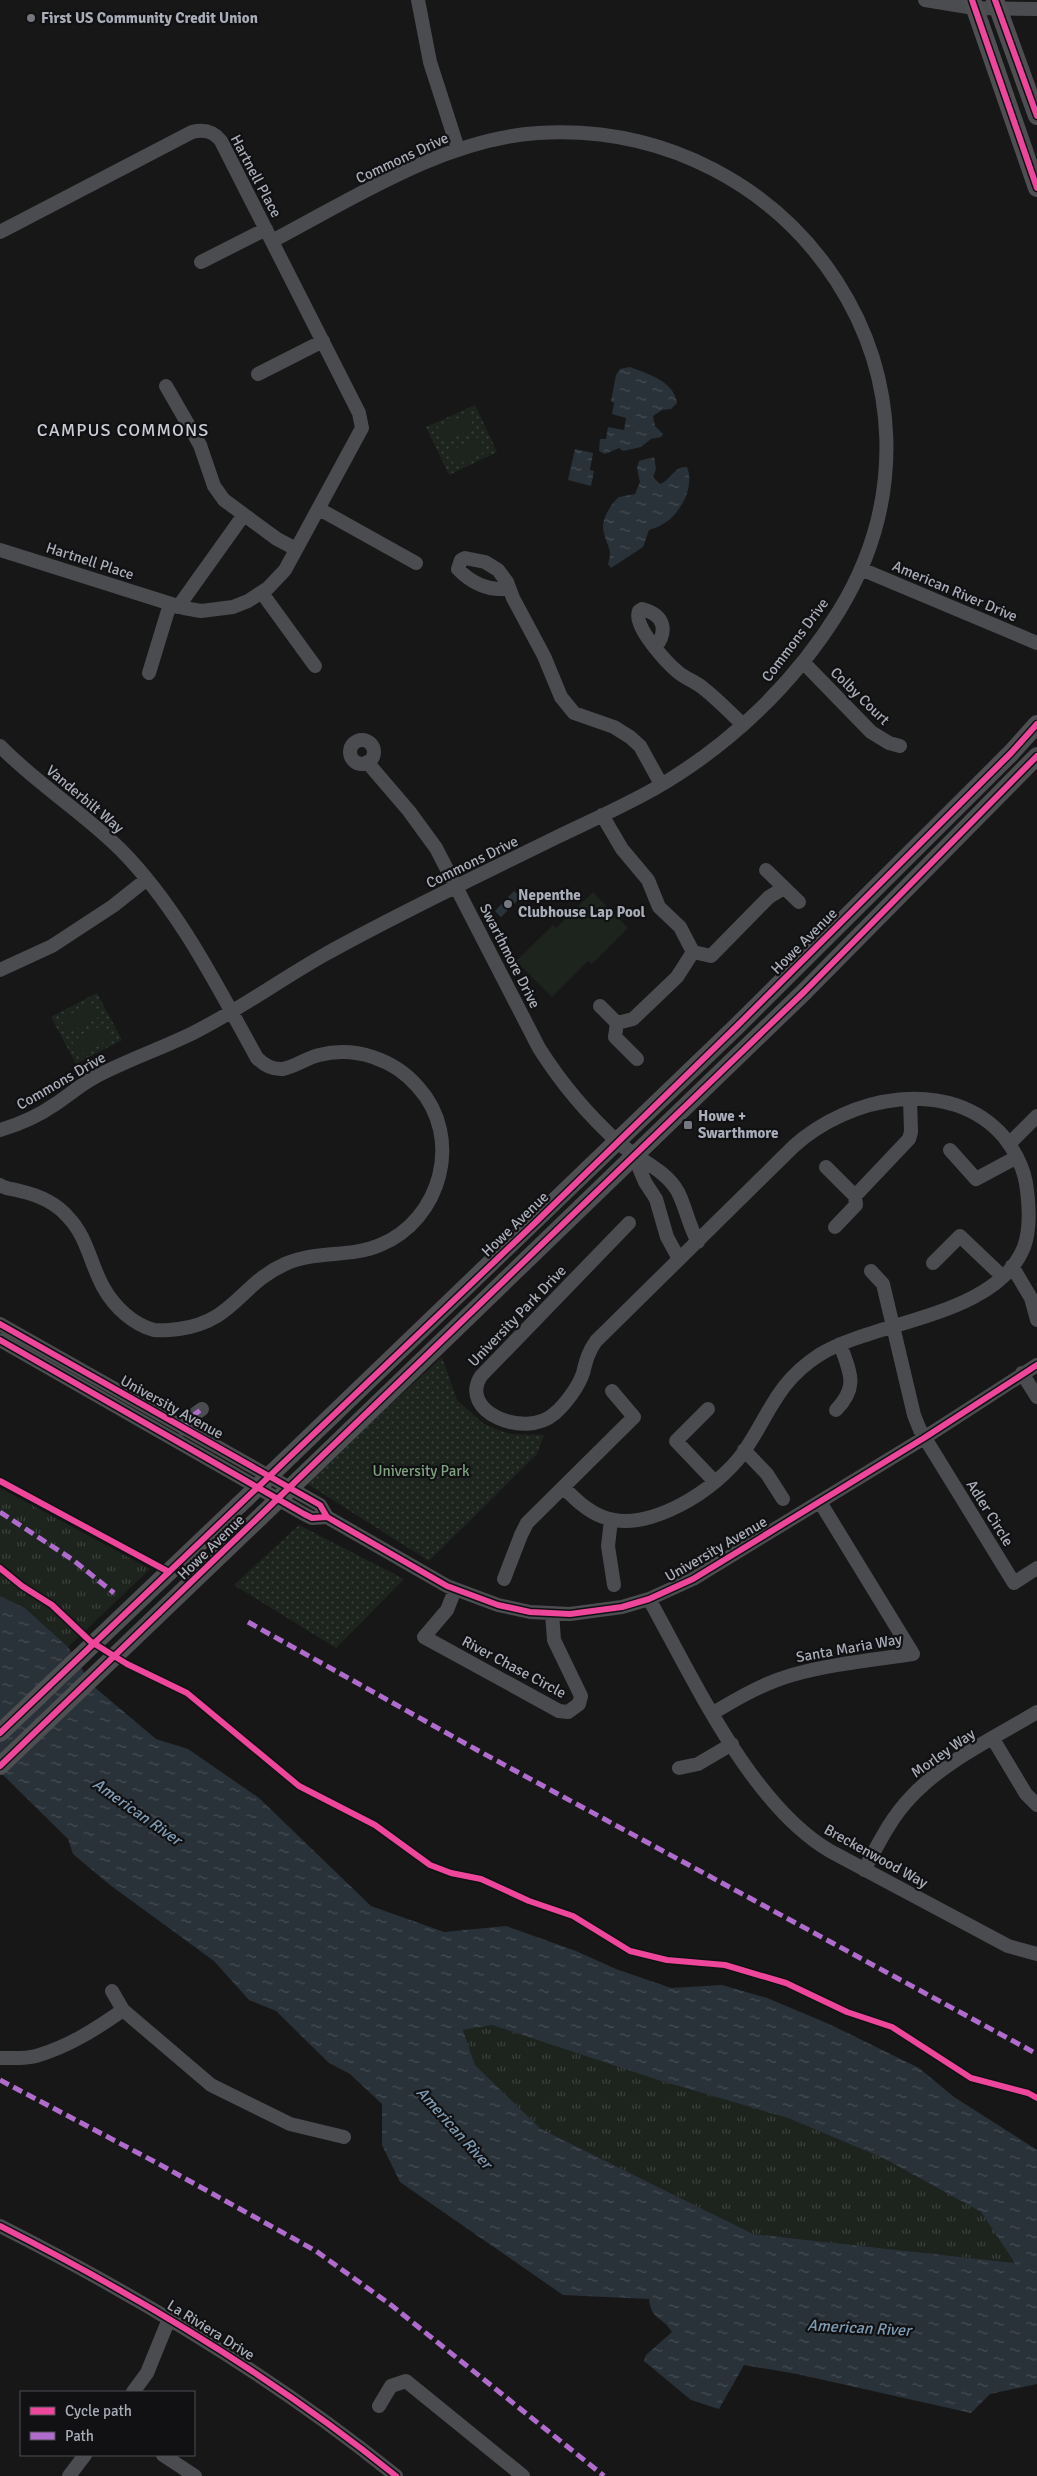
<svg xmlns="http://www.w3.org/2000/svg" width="1037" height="2476" font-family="Signika,sans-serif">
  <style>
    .grass { fill: url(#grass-tufts) }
    .park { fill: url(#park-dots) }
    .pitch { fill: #1d241e }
    .water { fill: url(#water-ripples); fill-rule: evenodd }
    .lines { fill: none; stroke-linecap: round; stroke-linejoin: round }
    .minor { stroke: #4b4c50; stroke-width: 14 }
    .major { stroke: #4d4f52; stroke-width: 18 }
    .major-bridge { stroke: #4d4f52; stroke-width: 18 }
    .quiet { stroke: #b06ccc; stroke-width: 5; stroke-dasharray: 10 5; stroke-linecap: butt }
    .cycleway-casing { stroke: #111113; stroke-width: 9 }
    .cycleway { stroke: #ed469a; stroke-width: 6 }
    .poi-dot { fill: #757880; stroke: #111113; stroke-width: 2 }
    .labels { text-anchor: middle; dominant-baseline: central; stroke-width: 4.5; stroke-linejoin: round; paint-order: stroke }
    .poi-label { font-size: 15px; font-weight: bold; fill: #a8adb8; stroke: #111113; text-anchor: start }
    .street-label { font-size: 15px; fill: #a8adb8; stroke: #111113 }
    .park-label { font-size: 15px; fill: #7fa381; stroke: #111113 }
    .water-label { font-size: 16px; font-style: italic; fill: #7f9bb3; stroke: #111113 }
    .quarter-label { font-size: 18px; letter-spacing: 1px; fill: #c9ccd4; stroke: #111113 }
  </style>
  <defs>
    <pattern id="grass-tufts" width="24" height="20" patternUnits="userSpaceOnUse" patternTransform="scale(1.25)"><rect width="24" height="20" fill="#1d241e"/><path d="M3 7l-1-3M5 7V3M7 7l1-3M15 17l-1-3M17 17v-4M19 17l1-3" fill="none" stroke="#3b413d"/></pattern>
    <pattern id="park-dots" width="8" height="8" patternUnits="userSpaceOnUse" patternTransform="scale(1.25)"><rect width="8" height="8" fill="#1d241e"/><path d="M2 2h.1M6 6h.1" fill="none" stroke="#3b413d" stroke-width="1.8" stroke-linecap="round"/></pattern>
    <pattern id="water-ripples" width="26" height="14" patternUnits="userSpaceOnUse" patternTransform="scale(1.25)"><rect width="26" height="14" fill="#2a3239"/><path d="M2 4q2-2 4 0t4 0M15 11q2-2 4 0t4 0" fill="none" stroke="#464d54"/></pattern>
  </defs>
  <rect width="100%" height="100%" fill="#171717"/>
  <!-- grass -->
  <path class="grass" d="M 0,1488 L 150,1569 L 68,1647 L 25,1608 L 0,1596 Z
    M 492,2025 L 658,2080 L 788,2118 L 885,2159 L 981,2212 L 1016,2263 L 753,2234 L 541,2129 L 475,2065 L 463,2030 Z"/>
  <!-- park -->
  <path class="park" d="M 475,405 L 497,452 L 449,475 L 426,427 Z
    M 97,993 L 122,1040 L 76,1064 L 51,1017 Z
    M 442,1357 L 457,1400 L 484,1424 L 509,1434 L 544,1435 L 537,1454 L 429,1561 L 306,1483 Z
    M 299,1525 L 404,1579 L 336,1648 L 234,1585 Z"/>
  <!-- pitch -->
  <path class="pitch" d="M 468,414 L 474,428 L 444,442 L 437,428 Z
    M 479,437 L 486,451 L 455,466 L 448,452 Z
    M 593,892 L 628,928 L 592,964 L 588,961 L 552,997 L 516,961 L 553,925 L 556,928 Z
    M 92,1003 L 99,1017 L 68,1033 L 61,1019 Z
    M 103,1025 L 110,1039 L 79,1055 L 72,1041 Z"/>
  <!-- water -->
  <path class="water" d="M 630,367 C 648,374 674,381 677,403 L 671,409 L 662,410 L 653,416 L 655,426 L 663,434 L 661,437 L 651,439 L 641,447 L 623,451 L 619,448 L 605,454 L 599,451 L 600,439 L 606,439 L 608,427 L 624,430 L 626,418 L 612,414 L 614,403 L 611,401 L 616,375 L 620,369 Z
    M 575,449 L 593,453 L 590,470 L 594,471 L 591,486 L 568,480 Z
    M 654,457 L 656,469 L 653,477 L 660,484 C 672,479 674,466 687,467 C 695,486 681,514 663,524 C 659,527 653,528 649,530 L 643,547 L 611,568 L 608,564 C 613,548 607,548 604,533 C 600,521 610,505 619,497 L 635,494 L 640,482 L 637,468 L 639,461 Z
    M 514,891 L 521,897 L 501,917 L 495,911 Z
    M 0,1596 L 25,1608 L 68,1647 L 92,1685 L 156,1739 L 188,1749 L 259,1798 L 371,1906 L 444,1932 L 506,1926 L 576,1951 L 616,1969 L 671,1988 L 722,1985 L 767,1998 L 829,2024 L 919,2068 L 954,2097 L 1037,2150 L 1037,2384 L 990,2394 L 971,2413 L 797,2374 L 744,2365 L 719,2409 L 691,2400 L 644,2361 L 646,2355 L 672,2332 C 662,2316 651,2320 649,2299 L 563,2295 L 400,2182 L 382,2145 L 382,2104 L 350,2074 L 329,2063 L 276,2011 L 249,2000 L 214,1961 L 110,1885 L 73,1854 L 68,1839 L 0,1772 ZM 492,2025 L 658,2080 L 788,2118 L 885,2159 L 981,2212 L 1015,2263 L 753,2234 L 541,2129 L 475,2065 L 463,2030 Z"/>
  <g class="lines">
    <!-- minor -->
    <path class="minor" d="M 418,0 L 430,62 L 458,149
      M 925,0 L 974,8 L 1037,9
      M 0,232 L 192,132 C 204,129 213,131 221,141 L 359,413 L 362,428 L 285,570 L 268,588 L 248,601 L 233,607 L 201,611 L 184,608 L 0,550
      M 201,262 L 266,229
      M 258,374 L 323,341
      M 166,386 L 200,445 L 214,486 L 224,500 L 277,539 L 296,549
      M 319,509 L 416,563
      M 861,569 L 1037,643
      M 509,588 C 490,592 471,583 458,569 L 461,560 L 465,558 L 485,562 L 498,570 L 507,582 L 513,598 L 544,656 L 561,697 L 574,713 L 614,727 L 630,737 L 640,746 L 661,784
      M 262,593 L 315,666
      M 178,607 L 243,516
      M 655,648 C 668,631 665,615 642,609 L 639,611 C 632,626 668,664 679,673 C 687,679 696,682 703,688 C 717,699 730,712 743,725
      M 803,662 L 871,732 L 889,743 L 900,746
      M 149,673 L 170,604
      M350 752a12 12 0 1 1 24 0a12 12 0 1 1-24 0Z
      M 0,746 C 37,784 83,812 121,850 C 179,909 217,986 257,1058 C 264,1065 272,1070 283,1069 C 295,1067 306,1058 319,1055 C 355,1046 394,1059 418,1087 C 464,1138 441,1220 380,1245 C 350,1258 316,1250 285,1264 C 240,1284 235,1321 179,1329 C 171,1330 163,1331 154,1330 C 143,1327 133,1321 125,1314 C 89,1283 95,1245 68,1217 C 56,1203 38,1195 20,1191 C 13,1189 6,1189 0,1185
      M 367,762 L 409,811 L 436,848 L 539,1048 C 561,1083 589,1116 620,1144 C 638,1159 666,1170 678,1192 C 686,1208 689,1226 698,1242
      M 766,870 L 799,902
      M 693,952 L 711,956 L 769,897 L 784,888
      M 0,970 L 52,946 L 113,906 L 147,879
      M 600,1006 L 617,1023 L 633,1019 L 677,977 L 693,952 L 680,927 L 659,907 L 648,880 L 622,849 L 602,815
      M 617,1023 L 615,1037 L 637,1059
      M 0,1130 C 20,1124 37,1117 54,1105 C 68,1096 80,1085 95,1077 C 127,1060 163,1048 195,1032 C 240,1009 280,980 324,955 C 399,913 478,876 555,838 C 588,822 622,807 654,789 C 729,746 794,684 839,611 C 977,385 795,117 538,133 C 444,139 354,198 272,241
      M 1009,1144 L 1037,1116
      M 950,1150 L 976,1179 L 1017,1157
      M 634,1156 L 645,1182 L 656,1199 L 667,1237 L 679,1259
      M 826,1167 L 855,1196 L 856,1205 L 835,1227
      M 855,1196 L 909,1139 L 911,1132 L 910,1099
      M 933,1263 L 960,1236 L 1002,1276
      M 1012,1266 L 1031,1298 L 1037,1320
      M 871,1271 L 883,1284 L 914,1415 L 920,1430 L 1014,1583 L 1037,1568
      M 0,1324 L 320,1505 L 327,1517 L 447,1586 L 498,1605 L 530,1612 L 570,1614 L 622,1607 L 649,1599 L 693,1579 L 924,1438 L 1037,1365
      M 0,1340 L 304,1514 L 312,1518 L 327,1517
      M 1022,1373 L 1037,1397
      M 708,1409 L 676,1441 L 715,1482
      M 836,1410 C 859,1386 850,1373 840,1344
      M 184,1429 L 191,1417 L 202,1409
      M 744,1450 L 767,1474 L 783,1499
      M 563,1487 C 575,1499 587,1511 603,1517 C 649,1534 717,1489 743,1453 C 770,1414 776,1383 819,1355 C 876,1320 996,1317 1024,1247 C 1031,1228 1029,1203 1026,1183 C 1023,1166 1014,1150 1004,1137 C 950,1075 849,1096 794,1146 L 596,1341 C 588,1352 586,1361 583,1373 C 579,1386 565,1405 554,1414 C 525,1439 458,1412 481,1376 L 629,1223
      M 611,1520 L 608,1546 L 614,1585
      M 504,1579 L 521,1535 L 527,1523 L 634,1417 L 612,1391
      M 455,1590 L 447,1610 L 424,1637 L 559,1711 L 568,1712 L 579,1704 L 581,1696 L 554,1640 L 552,1613
      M 649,1599 C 693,1678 751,1805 830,1851 L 1008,1946 L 1037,1954
      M 713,1713 C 738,1698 764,1683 792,1675 C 831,1664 873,1660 913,1654 L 820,1502
      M 993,1739 L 1026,1794 L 1037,1805
      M 679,1768 L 698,1764 L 732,1744
      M 864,1870 C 878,1845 890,1819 910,1798 C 944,1761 994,1738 1037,1712
      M 112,1991 L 123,2010
      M 0,2058 C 11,2058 25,2059 36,2056 C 68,2047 96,2029 123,2010 L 211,2085 L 290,2124 L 344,2137
      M 0,2226 C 140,2297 274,2377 396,2476
      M 133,2392 L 147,2373 L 169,2319
      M 379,2406 L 391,2386 L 406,2381 L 523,2476
      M 163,2455 L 195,2476
      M 69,2476 L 85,2455"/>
    <!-- major -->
    <path class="major" d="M 972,0 L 1037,188
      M 995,0 L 1037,116
      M 291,1455 L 738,1025 L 1011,753 L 1037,724
      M 309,1470 L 805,991 L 1037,756
      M 0,1733 L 239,1505
      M 0,1766 L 259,1518"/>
    <!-- major-bridge -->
    <path class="major-bridge" d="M 239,1505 L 291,1455
      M 259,1518 L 309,1470"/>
    <!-- quiet -->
    <path class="quiet" d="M 184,1429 L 191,1417 L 202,1409
      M 0,1512 L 73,1560 L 114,1593
      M 248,1622 L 477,1750 L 1037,2054
      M 0,2080 L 157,2163 L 316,2251 L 391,2305 L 604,2476"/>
    <!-- cycleway casing -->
    <g class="cycleway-casing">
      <path id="cycleway" d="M 972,0 L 1037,188
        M 995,0 L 1037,116
        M 0,1324 L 320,1505 L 327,1517 L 447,1586 L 498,1605 L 530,1612 L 570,1614 L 622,1607 L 649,1599 L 693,1579 L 924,1438 L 1037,1365
        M 0,1340 L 304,1514 L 312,1518 L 327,1517
        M 0,1481 L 169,1572
        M 0,1568 L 22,1586 L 52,1605 L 90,1641 L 127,1664 L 187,1693 L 299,1786 L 375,1825 L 430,1865 L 451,1873 L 481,1879 L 529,1901 L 573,1916 L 630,1951 L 667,1960 L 725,1965 L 786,1983 L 847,2012 L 892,2027 L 971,2078 L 1028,2093 L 1037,2098
        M 0,1733 L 538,1220 L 738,1025 L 1011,753 L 1037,724
        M 0,1766 L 805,991 L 1037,756
        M 0,2226 C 140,2297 274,2377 396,2476"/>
    </g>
    <!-- cycleway -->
    <use href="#cycleway" class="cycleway"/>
  </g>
  <!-- markers -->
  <g class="poi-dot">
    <circle cx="31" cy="18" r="5"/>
    <circle cx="508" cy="904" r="5"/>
    <rect x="683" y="1120" width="10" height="10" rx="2.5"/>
  </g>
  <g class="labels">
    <!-- poi labels -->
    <g class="poi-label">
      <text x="41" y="18">First US Community Credit Union</text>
      <text x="518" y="895">Nepenthe<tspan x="518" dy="17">Clubhouse Lap Pool</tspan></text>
      <text x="698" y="1116">Howe +<tspan x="698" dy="17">Swarthmore</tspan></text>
    </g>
    <!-- street labels -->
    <g class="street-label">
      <text transform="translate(402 158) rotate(-25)">Commons Drive</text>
      <text transform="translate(256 176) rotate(62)">Hartnell Place</text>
      <text transform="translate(90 561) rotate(18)">Hartnell Place</text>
      <text transform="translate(955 591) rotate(23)">American River Drive</text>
      <text transform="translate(795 640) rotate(-53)">Commons Drive</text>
      <text transform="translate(860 696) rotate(44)">Colby Court</text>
      <text transform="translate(85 799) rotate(40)">Vanderbilt Way</text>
      <text transform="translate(472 862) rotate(-26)">Commons Drive</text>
      <text transform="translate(804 941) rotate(-45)">Howe Avenue</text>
      <text transform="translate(510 956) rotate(63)">Swarthmore Drive</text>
      <text transform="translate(61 1081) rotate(-30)">Commons Drive</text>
      <text transform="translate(515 1224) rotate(-44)">Howe Avenue</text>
      <text transform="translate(517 1316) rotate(-46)">University Park Drive</text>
      <text transform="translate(172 1407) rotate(29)">University Avenue</text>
      <text transform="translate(990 1513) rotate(58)">Adler Circle</text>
      <text transform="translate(211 1547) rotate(-44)">Howe Avenue</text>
      <text transform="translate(716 1549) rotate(-30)">University Avenue</text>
      <text transform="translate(849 1648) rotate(-10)">Santa Maria Way</text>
      <text transform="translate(514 1667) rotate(28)">River Chase Circle</text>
      <text transform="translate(943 1753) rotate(-35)">Morley Way</text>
      <text transform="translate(876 1856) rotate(29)">Breckenwood Way</text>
      <text transform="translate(211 2330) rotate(32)">La Riviera Drive</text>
    </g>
    <!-- park labels -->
    <g class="park-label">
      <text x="421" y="1471">University Park</text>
    </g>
    <!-- water labels -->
    <g class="water-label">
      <text transform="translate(137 1812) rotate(35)">American River</text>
      <text transform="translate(454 2128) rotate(48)">American River</text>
      <text transform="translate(859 2328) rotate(3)">American River</text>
    </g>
    <!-- quarter labels -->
    <g class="quarter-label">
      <text x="123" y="430">CAMPUS COMMONS</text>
    </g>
  </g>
  <!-- legend -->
  <rect x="20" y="2391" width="175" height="65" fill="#111113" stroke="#4d4f55"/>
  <rect x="30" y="2407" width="25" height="8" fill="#ed469a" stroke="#4d4f55"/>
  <text x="65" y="2416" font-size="15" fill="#a8adb8">Cycle path</text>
  <rect x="30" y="2432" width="25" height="8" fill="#b06ccc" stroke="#4d4f55"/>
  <text x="65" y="2441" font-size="15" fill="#a8adb8">Path</text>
</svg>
